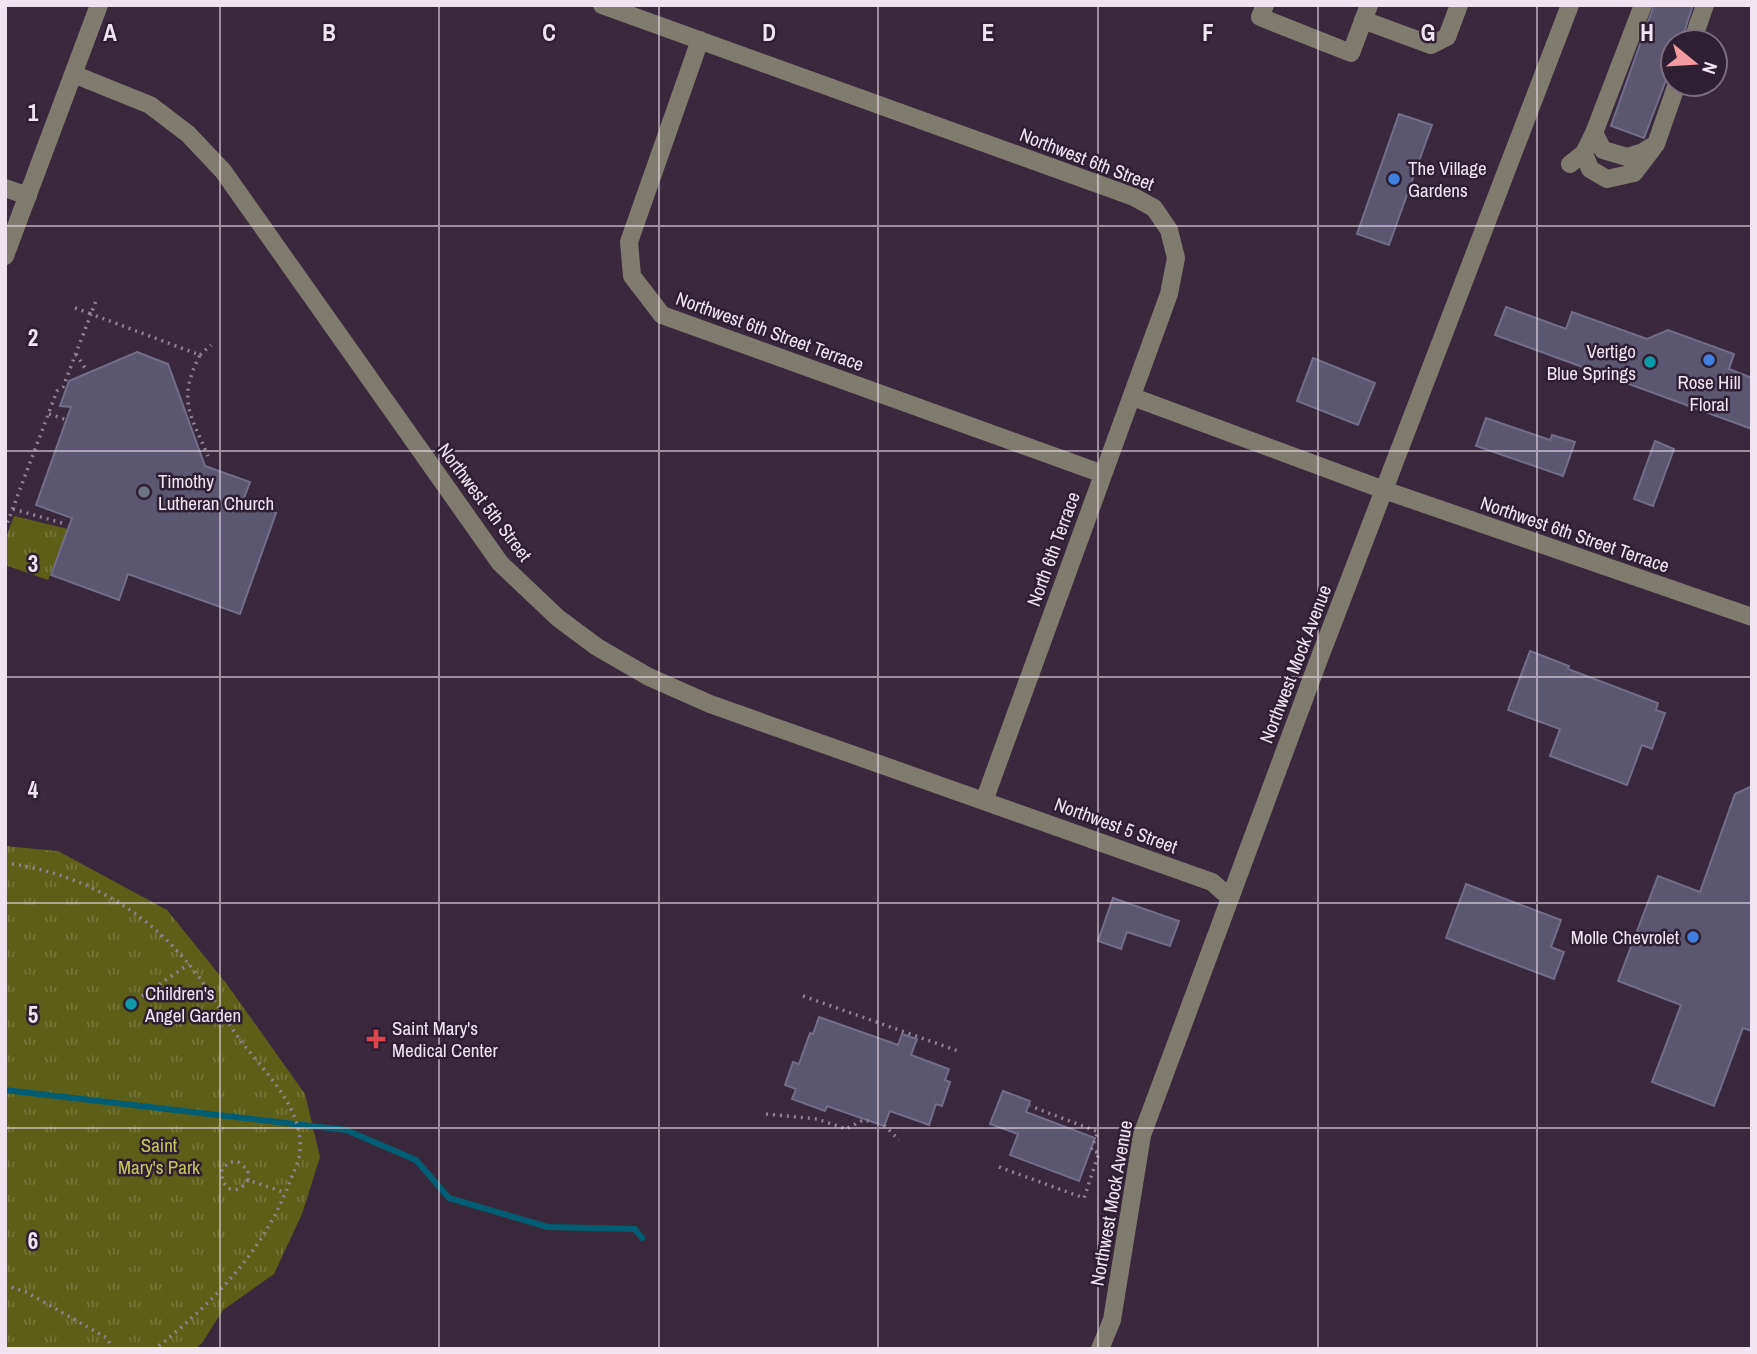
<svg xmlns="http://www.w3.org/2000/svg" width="1757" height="1354" font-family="'Archivo Narrow',sans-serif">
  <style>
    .park { fill: url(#park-tufts) }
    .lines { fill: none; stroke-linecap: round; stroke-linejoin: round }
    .stream { stroke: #015d73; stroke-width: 6 }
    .building { fill: #5b5771; stroke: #716e89; stroke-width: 2 }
    .path { stroke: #908292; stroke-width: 3.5; stroke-dasharray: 2 5; stroke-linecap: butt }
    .minor { stroke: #807b6f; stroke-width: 18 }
    .grid { fill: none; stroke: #f0e4f1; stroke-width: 2; stroke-opacity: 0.55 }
    .shop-dot { fill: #3f7fe0; stroke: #2f1f32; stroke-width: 2.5 }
    .culture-dot { fill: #0f9aa8; stroke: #2f1f32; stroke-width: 2.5 }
    .worship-dot { fill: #6b7280; stroke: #2f1f32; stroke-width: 2.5 }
    .health-dot { fill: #e0444e; stroke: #2f1f32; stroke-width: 2.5 }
    .labels { text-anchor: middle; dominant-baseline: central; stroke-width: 5; stroke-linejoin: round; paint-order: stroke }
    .street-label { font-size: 19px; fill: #f0e4f1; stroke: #2f1f32 }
    .poi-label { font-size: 19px; fill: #f0e4f1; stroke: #2f1f32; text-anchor: start }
    .park-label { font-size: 19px; fill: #c6c85c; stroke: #2f1f32 }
    .grid-label { font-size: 23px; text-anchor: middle; font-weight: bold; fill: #f0e4f1; stroke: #2f1f32; stroke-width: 5; stroke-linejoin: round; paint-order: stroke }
  </style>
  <defs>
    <pattern id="park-tufts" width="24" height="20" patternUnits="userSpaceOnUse" patternTransform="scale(1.75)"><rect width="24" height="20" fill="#5d5e18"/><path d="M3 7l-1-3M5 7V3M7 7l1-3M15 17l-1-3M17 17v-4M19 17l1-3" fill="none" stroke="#75753a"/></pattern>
  </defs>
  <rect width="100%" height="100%" fill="#3a293c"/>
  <!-- park -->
  <path class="park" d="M 14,516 L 68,529 L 48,580 L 5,565 L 5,540 Z
    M 5,846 L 58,851 L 167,910 L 226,983 L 305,1094 L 320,1157 L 302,1214 L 274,1274 L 223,1310 L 202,1343 L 195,1349 L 5,1349 Z"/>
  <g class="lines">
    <!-- stream -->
    <path class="stream" d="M 5,1090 L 346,1130 L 416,1160 L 449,1198 L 548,1227 L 635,1229 L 642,1238"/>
  </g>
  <!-- building -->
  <path class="building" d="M 1654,5 L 1693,5 L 1681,42 L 1673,42 L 1673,74 L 1666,80 L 1644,138 L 1611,126 Z
    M 1399,114 L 1432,125 L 1389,245 L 1357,234 Z
    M 1506,307 L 1566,329 L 1572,312 L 1647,339 L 1668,330 L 1734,354 L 1729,369 L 1752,378 L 1752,429 L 1495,335 Z
    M 137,352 L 168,364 L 205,466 L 250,482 L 243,501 L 276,513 L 240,614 L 128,574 L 119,600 L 51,575 L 72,518 L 36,505 L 71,407 L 60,406 L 69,381 Z
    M 1313,358 L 1375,383 L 1358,425 L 1297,401 Z
    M 1486,418 L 1550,440 L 1552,435 L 1575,442 L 1563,476 L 1476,446 Z
    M 1655,441 L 1674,449 L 1653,506 L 1634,499 Z
    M 1530,651 L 1569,666 L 1568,669 L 1658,703 L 1656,710 L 1665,713 L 1652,749 L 1642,745 L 1627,785 L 1550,756 L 1560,729 L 1508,710 Z
    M 1752,786 L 1752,1031 L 1743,1028 L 1714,1106 L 1652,1082 L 1681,1005 L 1618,981 L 1658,876 L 1700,892 L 1735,794 Z
    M 1466,884 L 1561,920 L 1551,947 L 1564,952 L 1554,979 L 1446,938 Z
    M 1113,898 L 1179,921 L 1170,946 L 1127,932 L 1121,949 L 1098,941 Z
    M 819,1017 L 898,1045 L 902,1034 L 917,1039 L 911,1055 L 949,1069 L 945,1080 L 950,1082 L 942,1106 L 936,1104 L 929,1125 L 890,1111 L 884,1126 L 827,1106 L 825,1111 L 792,1099 L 796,1089 L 785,1085 L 793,1062 L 799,1064 L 810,1033 L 813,1034 Z
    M 1003,1091 L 1030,1101 L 1026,1112 L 1095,1138 L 1079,1181 L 1010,1155 L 1018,1134 L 990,1124 Z"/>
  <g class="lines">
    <!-- path -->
    <path class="path" d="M 75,308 L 91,314 L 97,298
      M 76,354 L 87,371
      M 200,355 L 211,345
      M 49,414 L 67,420
      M 13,509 L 62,523
      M 5,529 L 57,391 L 63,387 L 91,314 L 200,355 C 177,400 190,413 208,456
      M 5,863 C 77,872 140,906 187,962 C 208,986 222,1016 241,1041 C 266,1074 303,1107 300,1151 C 299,1161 294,1171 290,1181 C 265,1250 212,1304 155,1349
      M 803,996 L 961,1052
      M 136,1000 L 189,964
      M 766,1114 L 817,1119 L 846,1129 L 863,1120 L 873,1122
      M 884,1125 L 899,1140
      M 999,1167 L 1084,1198 L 1099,1153 L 1091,1150 L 1098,1132 L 1030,1106
      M 248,1180 C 236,1198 220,1189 222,1169 L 230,1162 L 238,1162 L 248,1170 L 248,1180 L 286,1193
      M 5,1285 L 26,1292 L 107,1338 L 113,1349"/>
    <!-- minor -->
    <path class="minor" d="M 602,5 L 1134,197 L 1154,208 L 1169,230 L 1176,258 L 1169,294 L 984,801
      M 1265,5 L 1260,17 L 1351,53 L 1369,5
      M 1643,5 L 1594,133 L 1603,150 L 1627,157 L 1643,152 L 1656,144 L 1677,84
      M 1363,20 L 1431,45 L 1447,37 L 1459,5
      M 700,40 L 629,242 L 632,276 L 662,315 L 1103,474
      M 1692,42 L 1705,5
      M 73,74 L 150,105 L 188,134 L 223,171 L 500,563 L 558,618 L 597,647 L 649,677 L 710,704 L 1212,882 L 1229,897
      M 1594,133 L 1584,153 L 1590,169 L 1607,179 L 1634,173 L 1653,148
      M 1570,164 L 1584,153
      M 5,188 L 28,196
      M 5,256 L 99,5
      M 1133,397 L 1384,490 L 1752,617
      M 1100,1349 L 1112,1320 L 1142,1135 L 1316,667 L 1570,5"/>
  </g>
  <!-- grid -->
  <path class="grid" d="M 220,5 L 220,1349M 439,5 L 439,1349M 659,5 L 659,1349M 878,5 L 878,1349M 1098,5 L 1098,1349M 1318,5 L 1318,1349M 1537,5 L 1537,1349M 5,226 L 1752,226M 5,451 L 1752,451M 5,677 L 1752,677M 5,903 L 1752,903M 5,1128 L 1752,1128"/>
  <!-- markers -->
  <g class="shop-dot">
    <circle cx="1394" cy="179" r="7"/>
    <circle cx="1709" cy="360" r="7"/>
    <circle cx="1693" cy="937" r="7"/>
  </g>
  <g class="culture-dot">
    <circle cx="1650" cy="362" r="7"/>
    <circle cx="131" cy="1004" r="7"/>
  </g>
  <circle class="worship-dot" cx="144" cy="492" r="7"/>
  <path class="health-dot" d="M372.5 1028.5h7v7h7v7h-7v7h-7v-7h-7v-7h7z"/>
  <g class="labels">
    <!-- street labels -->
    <g class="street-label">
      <text transform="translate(1087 159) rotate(21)">Northwest 6th Street</text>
      <text transform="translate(770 331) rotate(20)">Northwest 6th Street Terrace</text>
      <text transform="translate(485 502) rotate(53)">Northwest 5th Street</text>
      <text transform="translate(1575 534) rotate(19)">Northwest 6th Street Terrace</text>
      <text transform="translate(1053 549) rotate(-70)">North 6th Terrace</text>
      <text transform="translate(1295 664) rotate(-69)">Northwest Mock Avenue</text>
      <text transform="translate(1116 825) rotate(20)">Northwest 5 Street</text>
      <text transform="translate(1111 1203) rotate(-80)">Northwest Mock Avenue</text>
    </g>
    <!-- poi labels -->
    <g class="poi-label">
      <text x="1408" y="168">The Village<tspan x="1408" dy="22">Gardens</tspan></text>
      <text x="1636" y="351" text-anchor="end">Vertigo<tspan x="1636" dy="22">Blue Springs</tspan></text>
      <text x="1709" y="382" text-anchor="middle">Rose Hill<tspan x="1709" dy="22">Floral</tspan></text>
      <text x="158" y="481">Timothy<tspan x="158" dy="22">Lutheran Church</tspan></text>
      <text x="1679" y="937" text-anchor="end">Molle Chevrolet</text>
      <text x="145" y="993">Children's<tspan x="145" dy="22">Angel Garden</tspan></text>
      <text x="392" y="1028">Saint Mary's<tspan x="392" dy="22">Medical Center</tspan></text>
    </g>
    <!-- park labels -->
    <g class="park-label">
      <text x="159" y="1145">Saint<tspan x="159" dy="22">Mary's Park</tspan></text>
    </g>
  </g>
  <g class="grid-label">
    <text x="110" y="41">A</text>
    <text x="329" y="41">B</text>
    <text x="549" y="41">C</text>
    <text x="769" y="41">D</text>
    <text x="988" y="41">E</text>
    <text x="1208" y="41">F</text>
    <text x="1428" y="41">G</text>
    <text x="1647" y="41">H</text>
    <text x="33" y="121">1</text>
    <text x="33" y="346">2</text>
    <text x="33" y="572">3</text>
    <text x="33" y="798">4</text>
    <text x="33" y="1023">5</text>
    <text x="33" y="1249">6</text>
  </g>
  <!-- border -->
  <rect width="1757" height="1354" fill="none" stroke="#f0e4f1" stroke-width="14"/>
  <!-- north arrow -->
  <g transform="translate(1694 63) rotate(108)"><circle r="33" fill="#2f1f32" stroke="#7c6e7e" stroke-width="2"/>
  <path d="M0-5L12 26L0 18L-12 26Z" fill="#f49b9f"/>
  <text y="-10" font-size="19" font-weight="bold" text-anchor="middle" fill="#f0e4f1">N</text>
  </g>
</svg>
